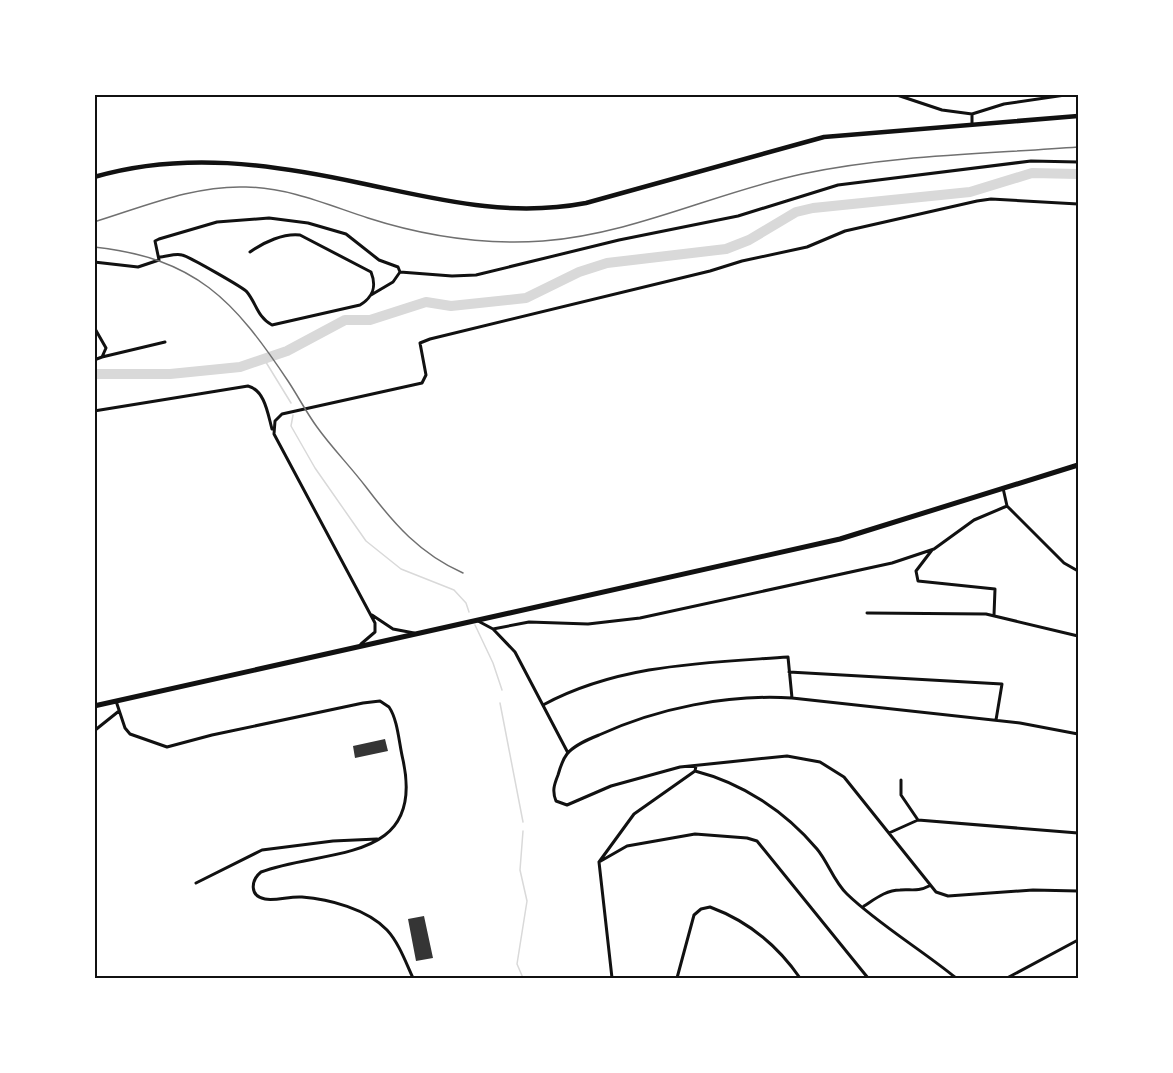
<svg xmlns="http://www.w3.org/2000/svg" width="1173" height="1073" font-family="'Roboto Serif',serif">
  <style>
    .lines { fill: none; stroke-linecap: round; stroke-linejoin: round }
    .stream { stroke: #d9d9d9; stroke-width: 1.5 }
    .river { stroke: #d9d9d9; stroke-width: 10 }
    .building { fill: #353535 }
    .minor { stroke: #111; stroke-width: 3 }
    .secondary { stroke: #111; stroke-width: 4.5 }
    .trunk { stroke: #111; stroke-width: 5 }
    .rail { stroke: #707070; stroke-width: 1.5 }
    .neatline { fill: none; stroke: #111; stroke-width: 2 }
  </style>
  <rect width="100%" height="100%" fill="#fff"/>
  <g class="lines">
    <!-- stream -->
    <path class="stream" d="M 264,359 L 291,403
      M 293,415 L 291,426 L 315,468 L 366,541 L 401,569 L 454,590 L 466,603 L 469,612
      M 475,625 L 493,663 L 502,690
      M 500,703 L 523,822
      M 523,978 L 517,964 L 527,901 L 520,870 L 523,831"/>
    <!-- river -->
    <path class="river" d="M 94,374 L 170,374 L 240,367 L 287,351 L 345,320 L 370,320 L 426,302 L 451,306 L 526,298 L 579,272 L 607,263 L 726,249 L 749,240 L 796,212 L 813,208 L 970,192 L 1032,173 L 1078,174"/>
  </g>
  <!-- building -->
  <path class="building" d="M 385,739 L 388,751 L 355,758 L 353,746 Z
    M 424,916 L 433,958 L 416,961 L 408,919 Z"/>
  <g class="lines">
    <!-- minor -->
    <path class="minor" d="M 894,94 L 942,110 L 972,114
      M 972,123 L 972,114 L 1004,104 L 1072,94
      M 159,257 C 166,257 175,253 182,255 C 188,256 244,288 247,292 C 256,303 258,318 272,325 L 360,305 C 373,297 377,287 371,272 L 300,235 C 284,233 264,242 250,252
      M 94,262 L 138,267 L 159,260 L 155,241 L 159,239 L 217,222 L 269,218 L 308,223 L 346,234 L 379,260 L 398,267 L 400,272 L 393,282 L 371,295
      M 400,272 L 452,276 L 476,275 L 619,240 L 738,216 L 838,185 L 1031,161 L 1078,162
      M 94,327 L 106,348 L 102,357 L 94,360
      M 102,357 L 165,342
      M 94,411 L 248,386 C 265,390 268,415 272,429
      M 1007,506 L 1064,563 L 1078,571
      M 932,550 L 916,571 L 918,581 L 995,589 L 994,615
      M 867,613 L 986,614 L 1078,636
      M 372,615 L 393,629 L 414,633
      M 478,621 L 493,629 L 529,622 L 588,624 L 640,618 L 892,563 L 934,549 L 974,520 L 1007,506 L 1003,488
      M 493,629 L 515,652 L 568,753
      M 361,644 L 375,632 L 375,623 L 274,434 L 275,421 L 282,414 L 422,383 L 426,375 L 420,343 L 430,339 L 710,271 L 742,261 L 807,247 L 845,231 L 977,201 L 991,199 L 1078,204
      M 789,672 L 1002,684 L 996,720
      M 116,701 L 125,728 L 130,734 L 167,747 L 212,735 L 363,703 L 380,701 L 389,707 C 398,720 399,744 403,760 C 426,865 324,848 261,872 C 251,880 249,896 265,899 C 276,901 290,896 302,897 C 329,899 367,909 387,930 C 399,943 406,963 413,978
      M 543,705 C 619,664 704,663 788,657 L 792,698
      M 94,731 L 119,711
      M 1078,734 L 1020,723 L 792,698 C 728,694 658,708 599,735 C 589,739 574,745 567,754 C 563,759 560,768 558,775 C 554,785 552,791 556,801 L 567,805 L 611,786 L 680,767 L 787,756 L 820,762 L 844,777 L 936,892 L 948,896 L 1033,890 L 1078,891
      M 696,766 L 695,771 L 634,814 L 599,862 L 627,846 L 695,834 L 747,838 L 757,841 L 868,978
      M 695,771 C 742,783 785,811 817,849 C 828,862 834,882 847,894 C 878,924 922,950 956,978
      M 901,780 L 901,795 L 918,820
      M 889,833 L 918,820 L 1078,833
      M 599,862 L 612,978
      M 196,883 L 262,850 L 333,841 L 377,839
      M 864,906 C 875,899 886,890 900,890 C 911,889 918,892 929,886
      M 677,978 L 694,915 L 701,909 L 710,907 C 748,921 778,946 800,978
      M 1007,978 L 1078,940"/>
    <!-- secondary -->
    <path class="secondary" d="M 94,177 C 183,151 272,164 360,183 C 437,199 507,218 586,203 L 824,137 L 1078,116"/>
    <!-- trunk -->
    <path class="trunk" d="M 94,706 L 840,539 L 1078,465"/>
    <!-- rail -->
    <path class="rail" d="M 94,222 C 143,207 194,185 246,187 C 290,188 328,205 368,218 C 424,236 484,245 543,241 C 633,234 714,193 802,174 C 892,155 987,154 1078,147
      M 94,247 C 196,258 234,300 288,381 C 298,396 306,412 317,427 C 332,448 350,466 366,487 C 394,524 420,554 463,573"/>
  </g>
  <!-- border -->
  <rect width="1173" height="1073" fill="none" stroke="#ffffff" stroke-width="192"/>
  <rect x="96" y="96" width="981" height="881" class="neatline"/>
</svg>
